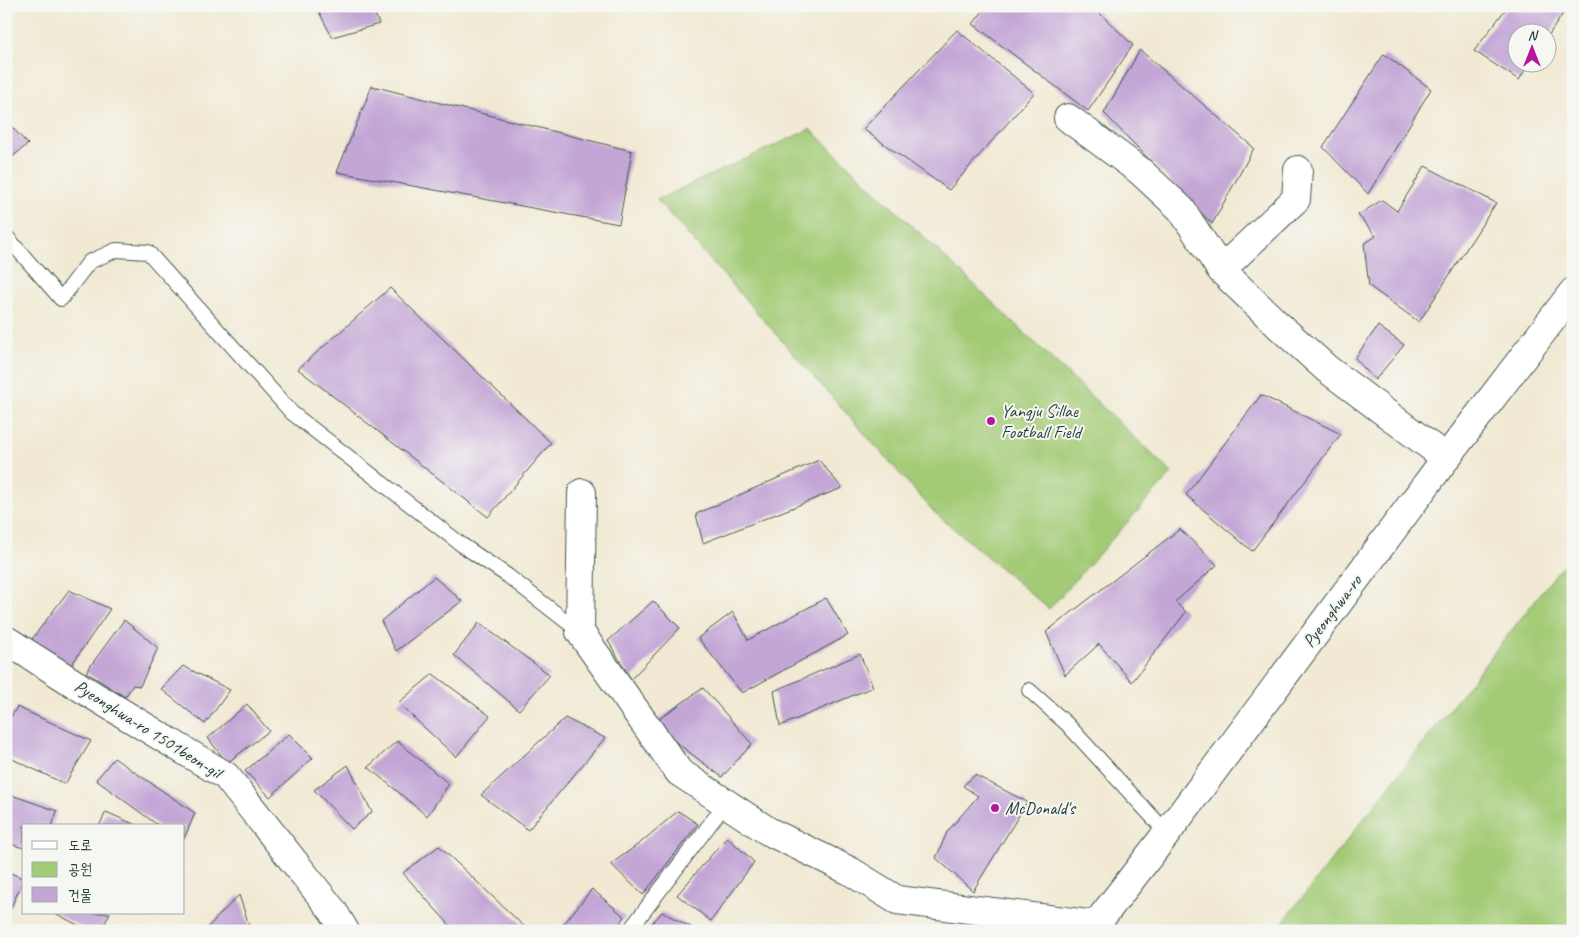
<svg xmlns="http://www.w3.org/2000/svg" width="1579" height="937" font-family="Caveat,'Poor Story',sans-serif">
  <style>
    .green { fill: #a3cb76; stroke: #618455 }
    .building { fill: #c3a6d6 }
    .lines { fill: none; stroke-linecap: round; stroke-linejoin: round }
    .service-casing { stroke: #3e574c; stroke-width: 16 }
    .minor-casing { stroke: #3e574c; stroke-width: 30 }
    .secondary-casing { stroke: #3e574c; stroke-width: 30 }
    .service { stroke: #fff; stroke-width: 14 }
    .minor { stroke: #fff; stroke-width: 28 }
    .secondary { stroke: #fff; stroke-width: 28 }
    .poi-dot { fill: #b5179e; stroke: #f6f6f2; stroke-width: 2 }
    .labels { text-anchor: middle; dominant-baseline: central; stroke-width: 4; stroke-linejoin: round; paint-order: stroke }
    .poi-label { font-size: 18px; fill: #1f3d34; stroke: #f6f6f2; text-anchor: start }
    .street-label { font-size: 18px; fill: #1f3d34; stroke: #f6f6f2 }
  </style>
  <rect width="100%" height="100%" fill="#f6f6f2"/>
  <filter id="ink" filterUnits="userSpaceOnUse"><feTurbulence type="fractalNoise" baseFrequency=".02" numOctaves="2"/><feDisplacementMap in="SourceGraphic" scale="10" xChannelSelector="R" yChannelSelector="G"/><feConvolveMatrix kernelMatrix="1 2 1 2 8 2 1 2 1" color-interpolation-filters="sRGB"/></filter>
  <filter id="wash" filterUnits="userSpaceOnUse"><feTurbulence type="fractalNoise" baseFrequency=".0096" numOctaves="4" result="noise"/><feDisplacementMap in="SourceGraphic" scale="20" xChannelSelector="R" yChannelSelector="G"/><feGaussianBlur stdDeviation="1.12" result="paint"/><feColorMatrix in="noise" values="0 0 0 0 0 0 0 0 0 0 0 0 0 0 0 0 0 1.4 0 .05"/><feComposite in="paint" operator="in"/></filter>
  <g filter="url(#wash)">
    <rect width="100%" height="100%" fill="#f1e9d3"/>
    <!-- green -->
    <path class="green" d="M 810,129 L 1172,473 L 1049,609 L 934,512 L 657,200 Z
      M 1573,552 L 1573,931 L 1276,931 Z"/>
    <g id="blocks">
      <!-- building -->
      <path class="building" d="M 316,6 L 372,6 L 379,24 L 332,37 Z
        M 987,6 L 1092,6 L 1133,45 L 1088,111 L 973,24 Z
        M 1508,6 L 1568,6 L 1546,39 L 1546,32 L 1516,32 L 1516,62 L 1530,62 L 1519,80 L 1474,51 Z
        M 957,30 L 1034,93 L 949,190 L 863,129 Z
        M 1140,50 L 1254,148 L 1212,224 L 1104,113 Z
        M 1384,54 L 1431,89 L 1368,194 L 1323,147 Z
        M 372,86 L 632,151 L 619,224 L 337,172 Z
        M 6,121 L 28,144 L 6,162 Z
        M 1425,166 L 1496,203 L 1419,322 L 1369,286 L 1364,244 L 1376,236 L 1358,215 L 1382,200 L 1397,211 Z
        M 390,288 L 551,443 L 488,517 L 298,369 Z
        M 1378,326 L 1404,345 L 1375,380 L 1355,358 Z
        M 1261,395 L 1341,434 L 1252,551 L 1186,495 Z
        M 819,460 L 842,488 L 703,543 L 696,514 Z
        M 1180,529 L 1217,565 L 1175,602 L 1186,612 L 1132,682 L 1099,644 L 1065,675 L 1046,632 Z
        M 434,577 L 462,601 L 396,651 L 381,621 Z
        M 69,590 L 110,609 L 70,667 L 32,639 Z
        M 826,598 L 848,635 L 742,693 L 698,638 L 733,612 L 748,640 Z
        M 653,601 L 680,628 L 631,679 L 608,641 Z
        M 124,620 L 158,648 L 140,686 L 133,685 L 125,697 L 86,672 Z
        M 479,623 L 550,675 L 519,710 L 454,655 Z
        M 860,654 L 873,687 L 780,726 L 774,691 Z
        M 183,666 L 230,690 L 205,724 L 161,689 Z
        M 433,674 L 490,716 L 456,757 L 398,703 Z
        M 703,688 L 752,744 L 722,777 L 652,724 Z
        M 247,704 L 269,731 L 227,763 L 208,738 Z
        M 17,707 L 91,741 L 65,784 L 6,756 L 6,724 Z
        M 565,718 L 605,738 L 528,830 L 481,795 Z
        M 289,734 L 313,758 L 270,797 L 245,771 Z
        M 397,741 L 449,784 L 427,816 L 368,767 Z
        M 114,758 L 195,813 L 184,839 L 184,826 L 159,826 L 96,780 Z
        M 348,765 L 372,812 L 352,829 L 314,790 Z
        M 975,775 L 1027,802 L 973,891 L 936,858 L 947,832 L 978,796 L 963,786 Z
        M 6,793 L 57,811 L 52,826 L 24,826 L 24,848 L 6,843 Z
        M 678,811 L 698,824 L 643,895 L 611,864 L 640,843 Z
        M 106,812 L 138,826 L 99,826 Z
        M 727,837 L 754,862 L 711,921 L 677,895 Z
        M 439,846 L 529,931 L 455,931 L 403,873 Z
        M 6,871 L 24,879 L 6,918 Z
        M 592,889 L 625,917 L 613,931 L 558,931 Z
        M 239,895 L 251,931 L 204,931 Z
        M 662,912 L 698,931 L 645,931 Z
        M 55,913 L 110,913 L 101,931 L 89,931 Z"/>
    </g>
  </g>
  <g filter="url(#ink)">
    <use href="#blocks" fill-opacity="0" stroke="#3e574c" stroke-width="1"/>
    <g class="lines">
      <!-- service casing -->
      <g class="service-casing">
        <path id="service" d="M 6,236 L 61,299 L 89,262 L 116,250 L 148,252 L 292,413 L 462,545 L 508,576 L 580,632
          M 1029,690 L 1067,724 L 1167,833
          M 629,931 L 726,803"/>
      </g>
      <!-- minor casing -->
      <g class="minor-casing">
        <path id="minor" d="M 1068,118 L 1140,171 L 1181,209 L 1221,270
          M 1298,170 L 1296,199 L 1221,270 L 1278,325 L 1327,369 L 1446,458
          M 582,493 L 580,632 L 679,772 L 768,831 L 850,871 L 897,900 L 1096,925
          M 6,640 L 94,696 L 226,776 L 333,911 L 345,931"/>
      </g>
      <!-- secondary casing -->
      <g class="secondary-casing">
        <path id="secondary" d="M 1091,931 L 1167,833 L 1446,458 L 1573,292"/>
      </g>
      <!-- service -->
      <use href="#service" class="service"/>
      <!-- minor -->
      <use href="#minor" class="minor"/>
      <!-- secondary -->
      <use href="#secondary" class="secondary"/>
    </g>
  </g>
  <!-- markers -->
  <g class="poi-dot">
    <circle cx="991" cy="421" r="5"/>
    <circle cx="995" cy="808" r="5"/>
  </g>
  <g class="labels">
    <!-- poi labels -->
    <g class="poi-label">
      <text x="1001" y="411">Yangju Sillae<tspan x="1001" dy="21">Football Field</tspan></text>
      <text x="1005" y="808">McDonald's</text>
    </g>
    <!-- street labels -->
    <g class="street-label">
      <text transform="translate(1332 611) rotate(-53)">Pyeonghwa-ro</text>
      <text transform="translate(148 729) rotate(32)">Pyeonghwa-ro 1501beon-gil</text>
    </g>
  </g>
  <!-- margin -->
  <rect width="1579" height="937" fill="none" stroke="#f6f6f2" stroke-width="25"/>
  <!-- legend -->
  <rect x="22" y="824" width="162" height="90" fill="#f6f6f2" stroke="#a0aca6"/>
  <rect x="32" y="841" width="25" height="8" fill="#ffffff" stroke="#a0aca6"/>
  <text x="68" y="850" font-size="15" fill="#1f3d34">도로</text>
  <rect x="32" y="862" width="25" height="15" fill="#a3cb76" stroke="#a0aca6"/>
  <text x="68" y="874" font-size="15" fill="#1f3d34">공원</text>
  <rect x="32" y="887" width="25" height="15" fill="#c3a6d6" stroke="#a0aca6"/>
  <text x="68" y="900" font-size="15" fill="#1f3d34">건물</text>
  <!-- north arrow -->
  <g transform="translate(1532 48)"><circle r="24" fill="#f6f6f2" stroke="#a0aca6"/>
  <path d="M0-4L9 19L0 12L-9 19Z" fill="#b5179e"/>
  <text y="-8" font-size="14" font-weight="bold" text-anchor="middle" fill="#1f3d34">N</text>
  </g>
</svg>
